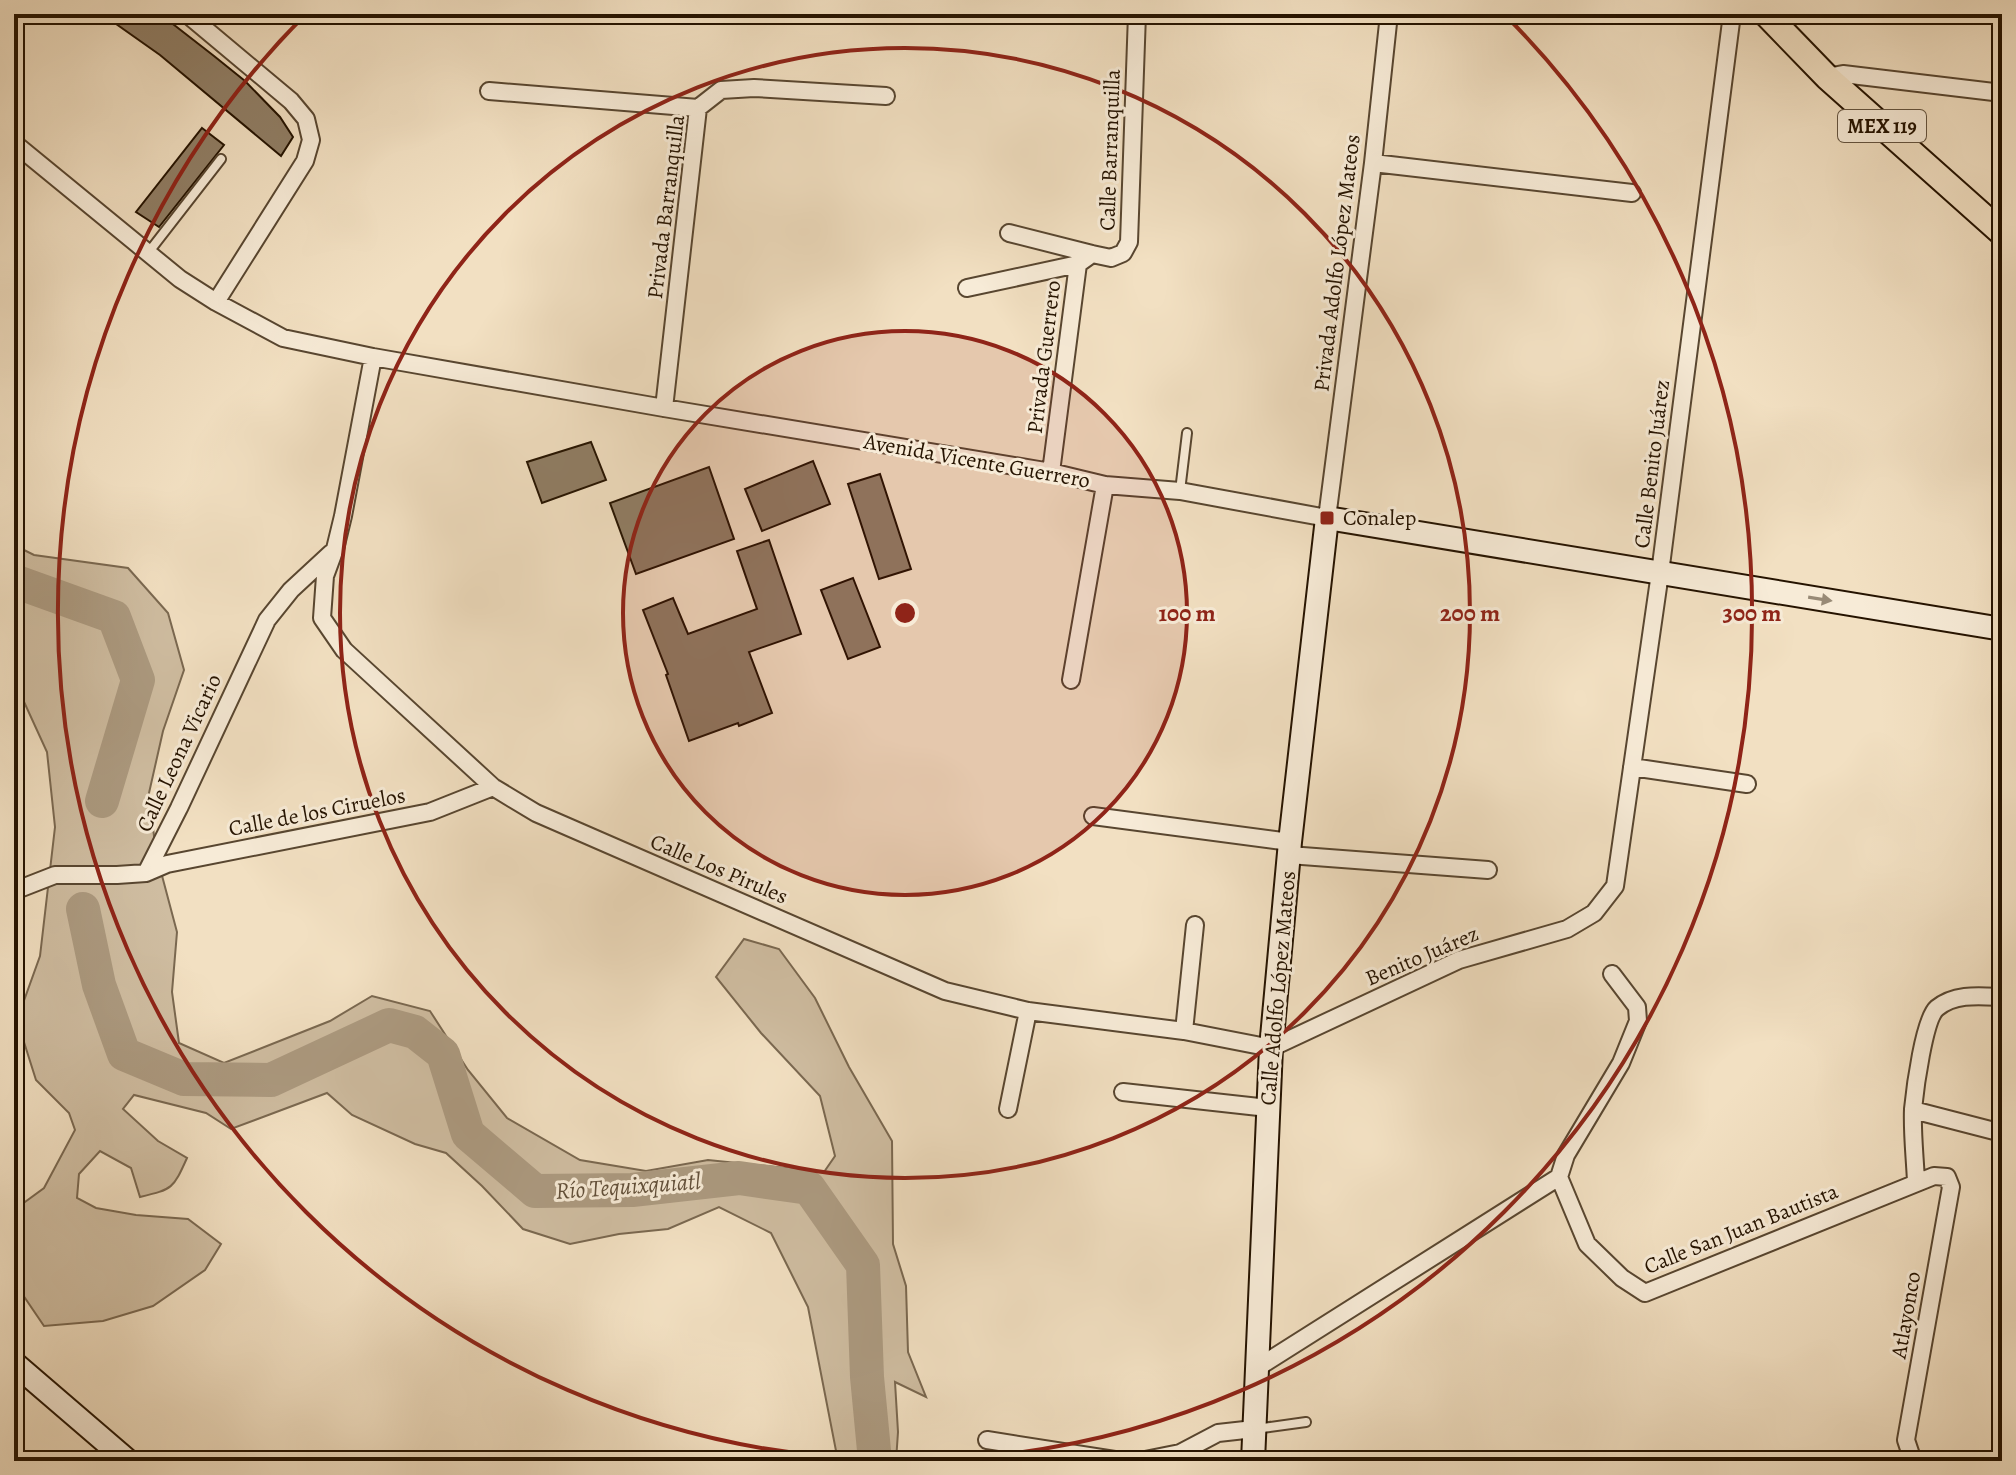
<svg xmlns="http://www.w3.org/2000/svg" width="2016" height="1475" font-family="Alegreya,serif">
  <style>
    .green { fill: #cfbda1; stroke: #7a6850; stroke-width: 2 }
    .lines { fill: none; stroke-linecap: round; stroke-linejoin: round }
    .river { stroke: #ac9a80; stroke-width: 34 }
    .building { fill: #907e65; stroke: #251300; stroke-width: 2 }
    .lane-casing { stroke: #584630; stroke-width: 12 }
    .street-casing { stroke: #584630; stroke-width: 20 }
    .secondary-casing { stroke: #251300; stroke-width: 26 }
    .primary-casing { stroke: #251300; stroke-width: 28 }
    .lane { stroke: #f7ebd7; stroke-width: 8 }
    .street { stroke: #f7ebd7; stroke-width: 16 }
    .secondary { stroke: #f7ebd7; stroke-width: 22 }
    .primary { stroke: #f2e0c2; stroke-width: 24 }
    .oneway { fill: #988a76 }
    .ring { fill: none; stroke: #8f2418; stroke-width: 4 }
    .poi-dot { fill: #8f2418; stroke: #f7ebd7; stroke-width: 3 }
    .labels { text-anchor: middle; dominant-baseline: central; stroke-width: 6; stroke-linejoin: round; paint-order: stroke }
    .shield { fill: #f7ebd7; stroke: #645440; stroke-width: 2 }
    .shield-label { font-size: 20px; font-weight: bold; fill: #251300 }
    .street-label { font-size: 22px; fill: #251300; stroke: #f7ebd7 }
    .poi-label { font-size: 22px; fill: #251300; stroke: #f7ebd7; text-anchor: start }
    .water-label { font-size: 24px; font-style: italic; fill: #62503a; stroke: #f7ebd7 }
    .centre { fill: #8f2418; stroke: #f7ebd7; stroke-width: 4 }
    .ring-label { font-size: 24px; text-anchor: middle; font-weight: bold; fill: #8f2418; stroke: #f7ebd7; stroke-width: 6; stroke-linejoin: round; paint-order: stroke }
  </style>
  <rect width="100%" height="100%" fill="#f2e0c2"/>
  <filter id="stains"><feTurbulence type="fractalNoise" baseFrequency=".0025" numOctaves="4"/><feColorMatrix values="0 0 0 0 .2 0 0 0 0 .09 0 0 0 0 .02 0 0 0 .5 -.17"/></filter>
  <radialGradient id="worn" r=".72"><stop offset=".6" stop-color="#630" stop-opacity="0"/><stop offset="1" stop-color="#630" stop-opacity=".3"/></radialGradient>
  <!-- green -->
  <path class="green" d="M 14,545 L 34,555 L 128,568 L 168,613 L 184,670 L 163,731 L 149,793 L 156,853 L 177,932 L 172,992 L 179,1043 L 224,1063 L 330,1021 L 372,996 L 430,1011 L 468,1070 L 507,1118 L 580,1160 L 646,1171 L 708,1160 L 824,1172 L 835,1156 L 820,1096 L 761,1033 L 716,977 L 744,939 L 779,949 L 815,998 L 849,1067 L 892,1141 L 893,1244 L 906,1286 L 908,1352 L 926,1397 L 895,1382 L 898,1432 L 896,1461 L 838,1461 L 808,1307 L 771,1233 L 719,1207 L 668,1229 L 619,1234 L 570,1244 L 523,1229 L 482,1186 L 446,1153 L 415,1144 L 352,1115 L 327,1093 L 231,1129 L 206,1113 L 134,1095 L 123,1109 L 158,1141 L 187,1158 C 173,1189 173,1189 140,1197 L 131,1168 L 100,1151 L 79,1174 L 77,1198 L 96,1208 L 136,1215 L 188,1219 L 221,1244 L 205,1270 L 153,1306 L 103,1321 L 44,1326 L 23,1295 L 14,1271 L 14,1210 L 44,1188 L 75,1130 L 69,1113 L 36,1080 L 17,1020 L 40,956 L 55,827 L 47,752 L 14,680 Z"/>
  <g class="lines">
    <!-- river -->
    <path class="river" d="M 14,581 L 114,617 L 138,680 L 102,801
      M 83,909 L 99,985 L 124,1054 L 184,1079 L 271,1080 L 389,1025 L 415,1032 L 443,1054 L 468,1134 L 535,1191 L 632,1190 L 739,1178 L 809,1188 L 863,1265 L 867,1377 L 875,1461"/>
  </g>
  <!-- building -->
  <path class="building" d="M 102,14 L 160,14 L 214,56 L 245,81 L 280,117 L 293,137 L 281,156 L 160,55 Z
    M 202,128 L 224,145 L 159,227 L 136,212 Z
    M 591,442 L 606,480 L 542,503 L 527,462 Z
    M 813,461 L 830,504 L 762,531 L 745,489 Z
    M 709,467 L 734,539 L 636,574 L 610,503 Z
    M 880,474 L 911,569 L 879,579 L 848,484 Z
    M 769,540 L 801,634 L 749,652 L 772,713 L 739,726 L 738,723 L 689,741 L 666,675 L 668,674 L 643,610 L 673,598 L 688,634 L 757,609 L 737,551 Z
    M 853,578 L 880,647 L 848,659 L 821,590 Z"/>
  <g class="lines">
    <!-- lane casing -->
    <g class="lane-casing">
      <path id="lane" d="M 148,253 L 221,159
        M 1180,491 L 1187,433
        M 1255,1429 L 1306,1422"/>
    </g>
    <!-- street casing -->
    <g class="street-casing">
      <path id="street" d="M 187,14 L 291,101 L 306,119 L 311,140 L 305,161 L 216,302
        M 1827,77 L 1843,74 L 2002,93
        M 489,91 L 698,108
        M 14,143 L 180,279 L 216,302 L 283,338 L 373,357 L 664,408 L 1051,472 L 1105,485 L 1180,491 L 1327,518 L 1373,163 L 1389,14
        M 1373,163 L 1632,193
        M 1009,233 L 1092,254 L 1111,258 L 1123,253 L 1129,242 L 1137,14
        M 967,288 L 1078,264
        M 373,357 L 343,516 L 335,549 L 325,576 L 322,618 L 344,650 L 493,787 L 536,813 L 945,991 L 1028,1011 L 1184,1031 L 1271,1048 L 1459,960 L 1567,929 L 1594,913 L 1615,886 L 1660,573 L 1732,14
        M 664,408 L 698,108 L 721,90 L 754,88 L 886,96
        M 1051,472 L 1078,264 L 1092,254
        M 1071,680 L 1105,485
        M 1632,767 L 1747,784
        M 1093,816 L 1290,842
        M 1289,855 L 1488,870
        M 146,873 L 167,864 L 430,812 L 493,787
        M 14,891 L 55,875 L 117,875 L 146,873 L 179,808 L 267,620 L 291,590 L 331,553
        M 1612,974 L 1637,1007 L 1638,1021 L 1621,1063 L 1566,1155 L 1559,1177 L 1587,1244 L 1622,1278 L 1645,1293 L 1934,1176 L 1947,1177 L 1951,1187 L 1906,1440 L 1913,1461
        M 1184,1031 L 1195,925
        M 1123,1092 L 1268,1108
        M 1008,1109 L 1028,1011
        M 1913,1110 L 2002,1133
        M 1916,1182 C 1915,1158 1912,1133 1913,1109 C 1915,1089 1924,1019 1937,1008 C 1955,993 1980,996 2002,997
        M 1257,1368 L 1559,1177
        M 987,1440 L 1121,1461
        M 1140,1461 L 1180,1453 L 1218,1433 L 1254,1429"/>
    </g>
    <!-- secondary casing -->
    <g class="secondary-casing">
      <path id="secondary" d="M 14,1363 L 128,1461
        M 1253,1461 L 1271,1048 L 1290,842 L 1327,518 L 2002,629"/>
    </g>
    <!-- primary casing -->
    <g class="primary-casing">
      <path id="primary" d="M 1766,14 L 1827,77 L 2002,233"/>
    </g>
    <!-- lane -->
    <use href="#lane" class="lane"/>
    <!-- street -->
    <use href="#street" class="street"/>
    <!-- secondary -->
    <use href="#secondary" class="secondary"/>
    <!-- primary -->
    <use href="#primary" class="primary"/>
  </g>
  <!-- one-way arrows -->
  <defs><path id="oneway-solid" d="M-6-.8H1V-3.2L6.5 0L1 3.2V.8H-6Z" transform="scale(2)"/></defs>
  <use class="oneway" href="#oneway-solid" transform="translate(1820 599) rotate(9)"/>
  <!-- distance rings -->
  <circle cx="905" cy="613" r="282" fill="#8f2418" fill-opacity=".12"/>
  <g class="ring">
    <circle cx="905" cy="613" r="282"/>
    <circle cx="905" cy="613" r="565"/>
    <path d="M1504 14A847 847 0 1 1 306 14"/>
  </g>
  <!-- markers -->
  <rect class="poi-dot" x="1319" y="510" width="16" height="16" rx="4"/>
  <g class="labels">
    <!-- shield labels -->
    <rect class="shield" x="1838" y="110" width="88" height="32" rx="6"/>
    <g class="shield-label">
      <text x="1882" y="126">MEX 119</text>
    </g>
    <!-- street labels -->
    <g class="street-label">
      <text transform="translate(1110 150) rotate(-88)">Calle Barranquilla</text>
      <text transform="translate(666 207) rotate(-83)">Privada Barranquilla</text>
      <text transform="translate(1337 263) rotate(-83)">Privada Adolfo López Mateos</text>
      <text transform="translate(1044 357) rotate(-83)">Privada Guerrero</text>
      <text transform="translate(977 461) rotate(10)">Avenida Vicente Guerrero</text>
      <text transform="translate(1652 464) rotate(-83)">Calle Benito Juárez</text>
      <text transform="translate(179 753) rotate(-65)">Calle Leona Vicario</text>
      <text transform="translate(317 812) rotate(-11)">Calle de los Ciruelos</text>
      <text transform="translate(719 869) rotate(23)">Calle Los Pirules</text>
      <text transform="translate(1422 956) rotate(-23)">Benito Juárez</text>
      <text transform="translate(1278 988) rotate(-85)">Calle Adolfo López Mateos</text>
      <text transform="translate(1741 1229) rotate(-22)">Calle San Juan Bautista</text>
      <text transform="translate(1906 1315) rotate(-80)">Atlayonco</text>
    </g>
    <!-- poi labels -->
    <g class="poi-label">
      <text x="1343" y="518">Conalep</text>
    </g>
    <!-- water labels -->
    <g class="water-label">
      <text transform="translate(628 1186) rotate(-4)">Río Tequixquiatl</text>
    </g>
  </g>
  <circle cx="905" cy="613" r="12" class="centre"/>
  <g class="ring-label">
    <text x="1187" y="621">100 m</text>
    <text x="1470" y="621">200 m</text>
    <text x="1752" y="621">300 m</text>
  </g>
  <!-- margin -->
  <rect width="2016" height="1475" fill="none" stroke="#f2e0c2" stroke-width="48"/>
  <rect x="16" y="16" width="1984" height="1443" fill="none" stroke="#251300" stroke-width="4"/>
  <rect x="24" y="24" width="1968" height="1427" fill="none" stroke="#251300" stroke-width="2"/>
  <rect width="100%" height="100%" filter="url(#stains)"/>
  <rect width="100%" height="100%" fill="url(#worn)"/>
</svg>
